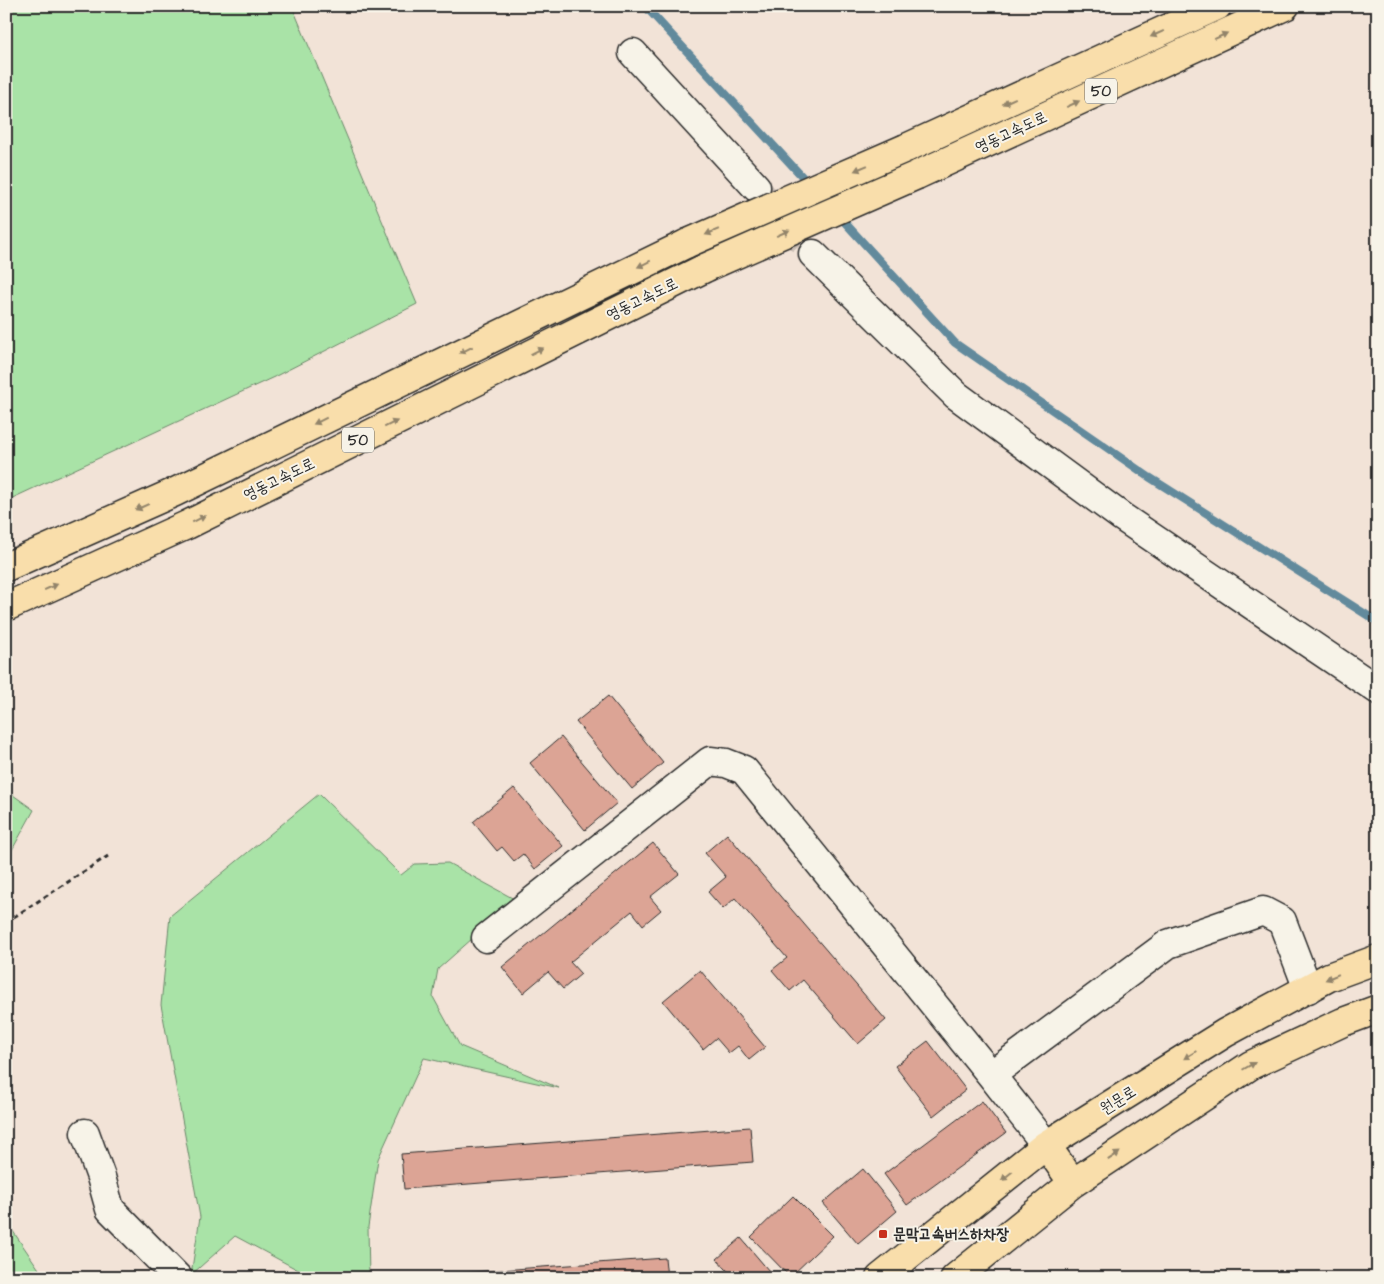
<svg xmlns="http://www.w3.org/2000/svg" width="1384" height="1284" font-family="'Architects Daughter','Poor Story',sans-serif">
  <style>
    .green { fill: #a9e3a7; stroke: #6a8769 }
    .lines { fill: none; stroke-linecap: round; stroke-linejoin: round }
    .stream { stroke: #628a9c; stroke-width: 8 }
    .building { fill: #dca495; stroke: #2b2b2b }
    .minor-tunnel { stroke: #cabeb5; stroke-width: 28; stroke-dasharray: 28 14; stroke-linecap: butt }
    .minor-casing { stroke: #2b2b2b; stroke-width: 31 }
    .major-casing { stroke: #2b2b2b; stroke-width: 31 }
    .highway-casing { stroke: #2b2b2b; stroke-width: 31 }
    .path { stroke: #2b2b2b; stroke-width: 3; stroke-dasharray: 5 4; stroke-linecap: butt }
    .minor { stroke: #f7f3e8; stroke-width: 28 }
    .major { stroke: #f9deab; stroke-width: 28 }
    .highway { stroke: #f9deab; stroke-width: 28 }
    .highway-bridge-casing { stroke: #2b2b2b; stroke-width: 31; stroke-linecap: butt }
    .highway-bridge { stroke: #f9deab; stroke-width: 28 }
    .oneway { fill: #92846b }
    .poi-dot { fill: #c8321e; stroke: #f7f3e8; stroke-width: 2 }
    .labels { text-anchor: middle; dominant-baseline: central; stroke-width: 4; stroke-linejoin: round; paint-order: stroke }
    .shield { fill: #f7f3e8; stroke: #686764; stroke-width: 1 }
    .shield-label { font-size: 15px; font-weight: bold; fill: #2b2b2b }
    .street-label { font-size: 16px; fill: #2b2b2b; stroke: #f7f3e8 }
    .poi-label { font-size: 16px; font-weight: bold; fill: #2b2b2b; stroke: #f7f3e8; text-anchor: start }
  </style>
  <rect width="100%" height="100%" fill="#f2e3d7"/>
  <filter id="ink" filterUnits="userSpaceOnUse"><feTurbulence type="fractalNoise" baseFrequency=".02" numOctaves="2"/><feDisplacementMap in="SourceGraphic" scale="10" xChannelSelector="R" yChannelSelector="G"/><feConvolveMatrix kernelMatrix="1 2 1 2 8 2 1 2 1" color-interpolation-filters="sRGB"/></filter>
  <g filter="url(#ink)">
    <!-- green -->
    <path class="green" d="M 6,6 L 292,6 L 417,304 L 274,377 L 6,501 Z
      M 6,790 L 34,810 L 6,861 Z
      M 319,794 L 401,875 L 415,864 L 448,863 L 516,900 L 438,969 L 433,997 L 460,1046 L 559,1088 L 424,1058 L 378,1159 L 368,1227 L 369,1278 L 308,1278 L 302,1272 L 235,1236 L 191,1275 L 200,1217 L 161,1005 L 170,916 Z
      M 6,1221 L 45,1278 L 6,1278 Z"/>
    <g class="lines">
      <!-- stream -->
      <path class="stream" d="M 645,6 L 810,185
        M 838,215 L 955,343 L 1149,477 L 1378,622"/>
    </g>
    <!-- building -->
    <path class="building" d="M 608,696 L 663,763 L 632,789 L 576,722 Z
      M 561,737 L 617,803 L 585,830 L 530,763 Z
      M 514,788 L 563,846 L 535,869 L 523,854 L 514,861 L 502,847 L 497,851 L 473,822 Z
      M 727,834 L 886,1020 L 858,1044 L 803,980 L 790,991 L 772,970 L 787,958 L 735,898 L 723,909 L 708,892 L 726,877 L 705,853 Z
      M 653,843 L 679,874 L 650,897 L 661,910 L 643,925 L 632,911 L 570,962 L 581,974 L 563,989 L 548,972 L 523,993 L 502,967 Z
      M 700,970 L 765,1047 L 749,1060 L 738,1046 L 729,1053 L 716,1038 L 703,1049 L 663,1001 Z
      M 928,1041 L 966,1090 L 933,1116 L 895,1066 Z
      M 982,1101 L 1006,1133 L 907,1205 L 884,1174 Z
      M 750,1127 L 753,1162 L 404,1189 L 401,1154 Z
      M 863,1169 L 897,1211 L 858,1244 L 823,1203 Z
      M 793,1196 L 833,1236 L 790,1277 L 751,1237 Z
      M 741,1238 L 775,1278 L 734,1278 L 717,1259 Z
      M 665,1258 L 667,1278 L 392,1278 Z"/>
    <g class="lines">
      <!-- minor-tunnel -->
      <path class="minor-tunnel" d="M 757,189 L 813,254"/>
      <!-- minor casing -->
      <g class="minor-casing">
        <path id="minor" d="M 633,53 L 756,187
          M 813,254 L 956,395 L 1122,517 L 1378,690
          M 486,938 L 710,761 L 726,763 L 744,770 L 991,1075 L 1046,1145
          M 991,1075 L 1168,944 L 1263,911 L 1282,921 L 1308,989
          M 85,1133 L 101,1177 L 110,1209 L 178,1278"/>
      </g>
      <!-- major casing -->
      <g class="major-casing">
        <path id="major" d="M 1046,1145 L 1073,1183
          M 880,1278 L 1046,1145 L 1225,1033 L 1329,977 L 1378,959
          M 955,1278 L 1073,1183 L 1251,1065 L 1343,1022 L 1378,1009"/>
      </g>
      <!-- highway casing -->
      <g class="highway-casing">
        <path id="highway" d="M 906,148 L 1217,6
          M 917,175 L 1285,6
          M 6,567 L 175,492 L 688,243
          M 6,607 L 187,525 L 707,267"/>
      </g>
      <!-- path -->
      <path class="path" d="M 6,922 L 108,856"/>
      <!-- minor -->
      <use href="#minor" class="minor"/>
      <!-- major -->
      <use href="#major" class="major"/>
      <!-- highway -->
      <use href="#highway" class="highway"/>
      <!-- highway-bridge casing -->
      <g class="highway-bridge-casing">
        <path id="highway-bridge" d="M 688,243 L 906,148
          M 707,267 L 917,175"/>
      </g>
      <!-- highway-bridge -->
      <use href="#highway-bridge" class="highway-bridge"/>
    </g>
    <!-- one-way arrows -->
    <defs><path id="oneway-solid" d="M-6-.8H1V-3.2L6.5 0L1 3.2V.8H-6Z" transform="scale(1.25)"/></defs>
    <g class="oneway">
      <use href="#oneway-solid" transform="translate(1157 34) rotate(156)"/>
      <use href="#oneway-solid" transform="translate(1221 36) rotate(-25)"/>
      <use href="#oneway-solid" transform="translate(1009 101) rotate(155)"/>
      <use href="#oneway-solid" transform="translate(1073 104) rotate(-25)"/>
      <use href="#oneway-solid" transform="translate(861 168) rotate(157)"/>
      <use href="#oneway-solid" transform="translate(712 232) rotate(157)"/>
      <use href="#oneway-solid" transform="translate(783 233) rotate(-24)"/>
      <use href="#oneway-solid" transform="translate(644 264) rotate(154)"/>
      <use href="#oneway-solid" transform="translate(466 350) rotate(154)"/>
      <use href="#oneway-solid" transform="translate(537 351) rotate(-26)"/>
      <use href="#oneway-solid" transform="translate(320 421) rotate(154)"/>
      <use href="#oneway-solid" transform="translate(391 424) rotate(-26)"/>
      <use href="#oneway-solid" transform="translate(142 507) rotate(156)"/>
      <use href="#oneway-solid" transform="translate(199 519) rotate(-26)"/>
      <use href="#oneway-solid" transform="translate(51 587) rotate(-24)"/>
      <use href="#oneway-solid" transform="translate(1332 977) rotate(157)"/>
      <use href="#oneway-solid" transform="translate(1190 1055) rotate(148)"/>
      <use href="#oneway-solid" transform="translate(1249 1066) rotate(-30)"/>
      <use href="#oneway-solid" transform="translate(1114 1156) rotate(-34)"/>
      <use href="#oneway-solid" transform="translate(1007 1176) rotate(141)"/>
    </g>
  </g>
  <!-- markers -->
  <rect class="poi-dot" x="878" y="1229" width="10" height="10" rx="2.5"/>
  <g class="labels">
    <!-- shield labels -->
    <g class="shield">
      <rect x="1085" y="78.5" width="32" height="25" rx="4"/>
      <rect x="342" y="427.5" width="32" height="25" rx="4"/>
    </g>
    <g class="shield-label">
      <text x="1101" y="91">50</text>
      <text x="358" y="440">50</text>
    </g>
    <!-- street labels -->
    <g class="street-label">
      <text transform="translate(1011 132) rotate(-25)">영동고속도로</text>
      <text transform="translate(642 299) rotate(-26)">영동고속도로</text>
      <text transform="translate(279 479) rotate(-26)">영동고속도로</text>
      <text transform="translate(1118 1100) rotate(-32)">원문로</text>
    </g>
    <!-- poi labels -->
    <g class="poi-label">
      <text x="893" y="1234">문막고속버스하차장</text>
    </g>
  </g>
  <!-- margin -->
  <rect width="1384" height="1284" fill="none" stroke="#f7f3e8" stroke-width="25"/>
  <rect x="12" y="12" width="1359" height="1259" fill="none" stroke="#2b2b2b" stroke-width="2" filter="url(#ink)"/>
</svg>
